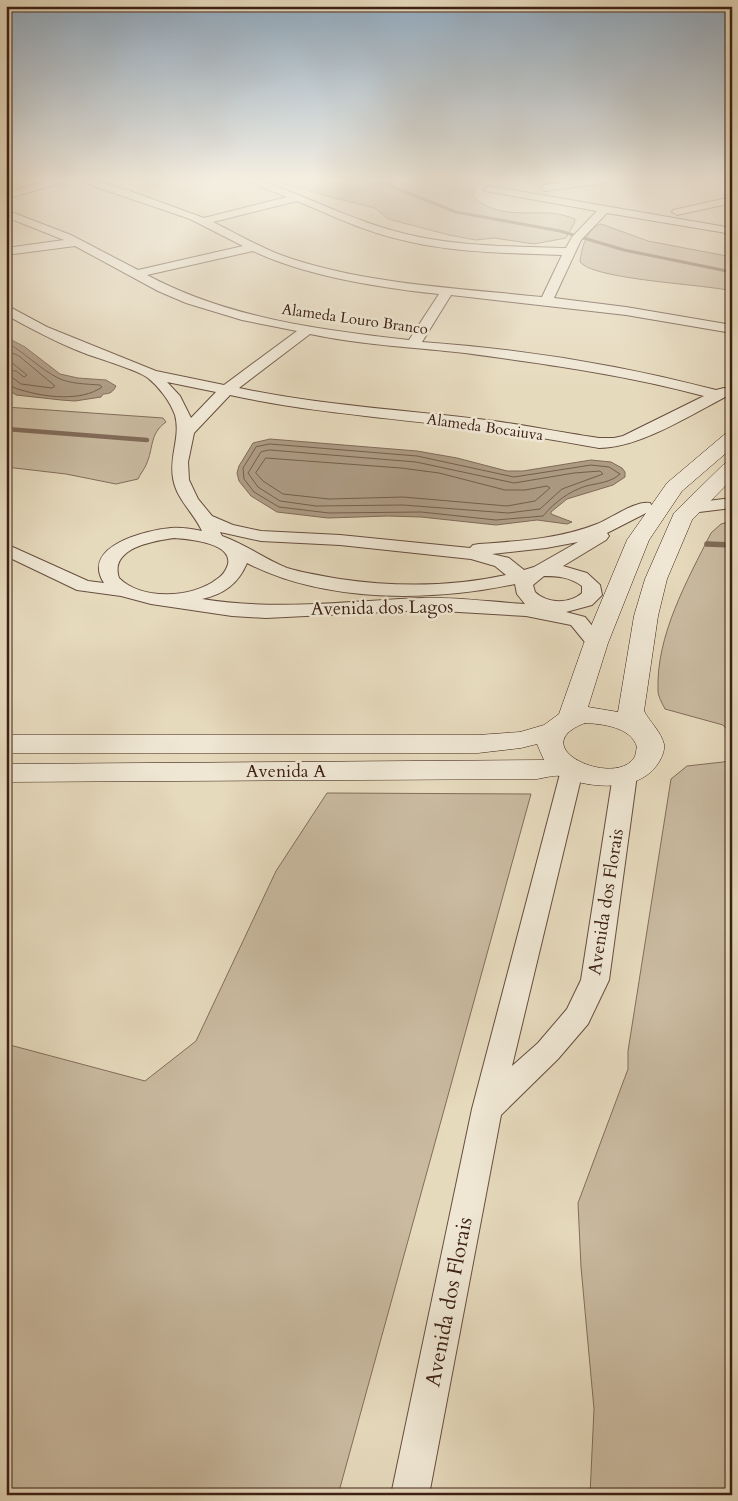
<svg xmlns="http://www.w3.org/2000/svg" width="738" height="1501" font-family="Cardo,serif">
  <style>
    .green { fill: #c9baa0; stroke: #836d5a }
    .water { fill: #ad9b84; stroke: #806a58 }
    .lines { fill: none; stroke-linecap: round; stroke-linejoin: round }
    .shore { stroke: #755e4c; stroke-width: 1 }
    .stream-far2 { stroke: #806a58; stroke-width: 3 }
    .stream-far1 { stroke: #806a58; stroke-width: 4.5 }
    .stream { stroke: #806a58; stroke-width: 5.5 }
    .street-casing { stroke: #674e3f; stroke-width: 2 }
    .secondary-casing { stroke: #3d2015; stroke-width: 1 }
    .street { fill: #efe7d4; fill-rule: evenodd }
    .secondary { fill: #efe7d4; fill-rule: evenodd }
    .labels { text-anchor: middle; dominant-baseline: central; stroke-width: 5; stroke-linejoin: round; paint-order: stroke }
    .far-street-label { font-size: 15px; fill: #3d2015; stroke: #efe7d4 }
    .street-label { font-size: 18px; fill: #3d2015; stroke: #efe7d4 }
    .near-street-label { font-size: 21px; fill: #3d2015; stroke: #efe7d4 }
  </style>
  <rect width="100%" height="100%" fill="#e6dabd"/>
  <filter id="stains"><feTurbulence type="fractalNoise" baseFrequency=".004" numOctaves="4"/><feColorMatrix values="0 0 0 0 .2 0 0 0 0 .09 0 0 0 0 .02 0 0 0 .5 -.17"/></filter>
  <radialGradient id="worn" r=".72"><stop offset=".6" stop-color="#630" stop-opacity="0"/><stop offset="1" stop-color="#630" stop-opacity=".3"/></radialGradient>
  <!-- green -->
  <path class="green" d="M 272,180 L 466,180 L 481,183 L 475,187 L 472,195 C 492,217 522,212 549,213 C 557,213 567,216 575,219 L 575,222 L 566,238 L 534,244 L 494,238 L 476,240 L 449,235 L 388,219 L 375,208 L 338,199 Z
    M 601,224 L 648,241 L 732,257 L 732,291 C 703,284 595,280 580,262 C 582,247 586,229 601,224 Z
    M 6,407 L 163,418 L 166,422 C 149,434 154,448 146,465 C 144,470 140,474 138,479 L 116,484 L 66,474 L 6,467 Z
    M 732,521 L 732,735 L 723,725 L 665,709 C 662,703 658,696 658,691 C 656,635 687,581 711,533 L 721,524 Z
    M 732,761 L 732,1495 L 590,1495 L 594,1409 L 581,1267 L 578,1203 L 628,1069 L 628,1051 L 671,779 L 687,766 Z
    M 327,793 L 531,794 L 338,1495 L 6,1495 L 6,1044 L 145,1081 L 196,1041 L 276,871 Z"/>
  <!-- water -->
  <path class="water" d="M 6,337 L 25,347 L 60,374 L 78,378 L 106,380 L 116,386 C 113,392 110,394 103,394 L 101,397 L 75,401 L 61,400 L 16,395 L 6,388 Z
    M 270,439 L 417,451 L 457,458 L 507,471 L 523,471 L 591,460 L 611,462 L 622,468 L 625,472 L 625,477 L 613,485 L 567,499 L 551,512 L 551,514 L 572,522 L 567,524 L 537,520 L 496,525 L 421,517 L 388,516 L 328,518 L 277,512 L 251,496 L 239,481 L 237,473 L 239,466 L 253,443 Z"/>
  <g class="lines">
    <!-- shore -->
    <path class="shore" d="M 6,342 C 24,352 40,369 58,378 C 70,384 87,384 100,385 L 102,387 C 81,402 44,397 21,390 C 15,389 11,385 6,384
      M 6,350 L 19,356 L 55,386 L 52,388 L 21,384 L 13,378 L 6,377
      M 6,358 L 27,375 L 24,377 L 16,371 L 6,370
      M 270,444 L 417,456 L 514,477 L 591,465 L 609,467 L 620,474 C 610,483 598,483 586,486 C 568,492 555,502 543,516 L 496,520 L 421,512 L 329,513 L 279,507 L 254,492 L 244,479 L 243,468 L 256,447 Z
      M 270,450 L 416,462 L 514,483 L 574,473 L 600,471 L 603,474 L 562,489 L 540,509 L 508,513 L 403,505 L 316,506 L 280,501 L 258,487 L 248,473 L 261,452 Z
      M 266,458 L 401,468 L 439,473 L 505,490 L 525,490 L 547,486 L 550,488 L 535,501 L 507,506 L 403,497 L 329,499 L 283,494 L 263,481 L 256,473 Z"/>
    <!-- stream-far2 -->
    <path class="stream-far2" d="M 375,180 L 456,212 L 560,231 L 624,250 L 732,272"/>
    <!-- stream-far1 -->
    <path class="stream-far1" d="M 6,429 L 147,440"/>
    <!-- stream -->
    <path class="stream" d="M 707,544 L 732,545"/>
    <!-- street casing -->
    <g class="street-casing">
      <path id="street" d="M 49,180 L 65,180 L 64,182 L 6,199 L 6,193 Z
        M 76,180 L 93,180 L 130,191 L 204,218 L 287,197 L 244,180 L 259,180 C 309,197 355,222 406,234 C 458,247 512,246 566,248 L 572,237 L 597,211 L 485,191 L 484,189 L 489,186 L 732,228 L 732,234 L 607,213 L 581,240 L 554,298 L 626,307 L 732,325 L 732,333 L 626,315 L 451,295 L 422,342 C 521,349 620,365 716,390 L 724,388 L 729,389 L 731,392 L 729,395 C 692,414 640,448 599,448 C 564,442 529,435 494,431 C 406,419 317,414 230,395 L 194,433 L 188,462 L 189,480 L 198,499 L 212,516 L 233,525 L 261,531 L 340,535 L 470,548 L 473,545 L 479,544 C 519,541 559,539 597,524 C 612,518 636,500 650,503 L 653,507 L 650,511 L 607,533 L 609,536 L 606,540 L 563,566 L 587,573 L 600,585 L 602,595 L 592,605 L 566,612 L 585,617 L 606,643 L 603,647 L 596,649 L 589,647 L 571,625 L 526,616 L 425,610 L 266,618 L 232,616 L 151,604 L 121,596 L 77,590 L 6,556 L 6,544 L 88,581 L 104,583 C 80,546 147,530 171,528 C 181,527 192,529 202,531 C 194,513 176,499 173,478 C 169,456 181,437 175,415 C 170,401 159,387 148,378 C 138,370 99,359 84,353 C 57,343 32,329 6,315 L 6,305 L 47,327 L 156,371 L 224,385 L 297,331 L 242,320 L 186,303 L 158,291 L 75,246 L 6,255 L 6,248 L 64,240 L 6,217 L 6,210 L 71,235 L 138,270 L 243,246 L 190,219 ZM 297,201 C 331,215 365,232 402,240 C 454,253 508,253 562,255 L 542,297 C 457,288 359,284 278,254 C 256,245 235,233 213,222 ZM 253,251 C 305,276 381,288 439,294 L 409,340 C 320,330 227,318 147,275 ZM 310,334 C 361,345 413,347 465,353 C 546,364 626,375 704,396 L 623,436 L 614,438 L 599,438 C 564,433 529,426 494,421 C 409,410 323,406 239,388 ZM 167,382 L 216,392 L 191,418 L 180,396 ZM 220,532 L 261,541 L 340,545 L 471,559 L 495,566 L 506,575 C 451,587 395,587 340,579 C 322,576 304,573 287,568 C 265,559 245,544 222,536 ZM 174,538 C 188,539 237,543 227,567 C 225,572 222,576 217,579 C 193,598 142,601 119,578 C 109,548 153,541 174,538 ZM 578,542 L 534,567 L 524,570 L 509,558 L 492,554 L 546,548 ZM 247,563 C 325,603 431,602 515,584 L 517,594 L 525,604 C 491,602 456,597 422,598 C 349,601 276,611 202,599 C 224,594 238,584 247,563 ZM 544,576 C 558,576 570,577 582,586 L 582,593 C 570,604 547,604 535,592 L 533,585 Z
        M 580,180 L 609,180 L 604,183 L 545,191 L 540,188 L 545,185 Z
        M 732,197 L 732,203 L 677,215 L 672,212 L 673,210 Z
        M 732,498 L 732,508 L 691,513 L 685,512 L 682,508 L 685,504 L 691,503 Z
        M 572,763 L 580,765 L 583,770 L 512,1066 L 538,1043 L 567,1009 L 581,980 L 613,775 L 617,770 L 625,768 L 633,770 L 637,775 L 609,980 L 588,1024 L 558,1059 L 501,1115 L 429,1495 L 391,1495 L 472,1109 L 561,770 L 564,765 Z"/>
    </g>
    <!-- secondary casing -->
    <g class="secondary-casing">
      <path id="secondary" d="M 732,432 L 732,448 L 682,491 L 649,540 L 608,643 L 588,707 L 618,712 L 634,616 L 645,579 L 674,513 L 725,463 L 732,461 L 732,479 L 692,520 L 667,579 L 658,616 L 644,711 C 650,722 661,732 664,744 C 665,752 661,759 657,765 C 641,788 606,788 582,783 C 575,781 567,777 560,776 C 553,775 544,778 537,779 L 6,782 L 6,764 L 544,760 L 537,744 L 521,748 L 478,753 L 6,753 L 6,735 L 478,735 L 520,732 L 544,725 L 559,714 L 584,643 L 627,540 L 667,483 L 725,434 ZM 585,723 C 603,724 631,727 637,747 C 636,750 636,755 634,758 C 614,788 522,747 585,723 Z"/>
    </g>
    <!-- street -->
    <use href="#street" class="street"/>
    <!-- secondary -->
    <use href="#secondary" class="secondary"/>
  </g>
  <!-- sky -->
  <linearGradient id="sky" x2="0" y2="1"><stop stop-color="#90aac0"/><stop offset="0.46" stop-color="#f4eee1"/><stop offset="1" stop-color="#f4eee1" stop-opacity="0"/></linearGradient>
  <rect width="738" height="390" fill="url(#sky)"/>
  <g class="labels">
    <!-- far-street labels -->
    <g class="far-street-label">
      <text transform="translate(355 319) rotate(8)">Alameda Louro Branco</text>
      <text transform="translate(485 427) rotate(8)">Alameda Bocaiuva</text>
    </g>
    <!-- street labels -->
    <g class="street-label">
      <text transform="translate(382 608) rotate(-1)">Avenida dos Lagos</text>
      <text x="286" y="771">Avenida A</text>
      <text transform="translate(606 902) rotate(-81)">Avenida dos Florais</text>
    </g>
    <!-- near-street labels -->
    <g class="near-street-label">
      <text transform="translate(449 1302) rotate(-79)">Avenida dos Florais</text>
    </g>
  </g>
  <!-- margin -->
  <rect width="738" height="1501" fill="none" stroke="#e6dabd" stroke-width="25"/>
  <rect x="8" y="8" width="723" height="1486" fill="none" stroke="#3d2015" stroke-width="2.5"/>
  <rect x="12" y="12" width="713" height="1476" fill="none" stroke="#3d2015"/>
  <rect width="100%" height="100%" filter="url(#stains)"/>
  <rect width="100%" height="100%" fill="url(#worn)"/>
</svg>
